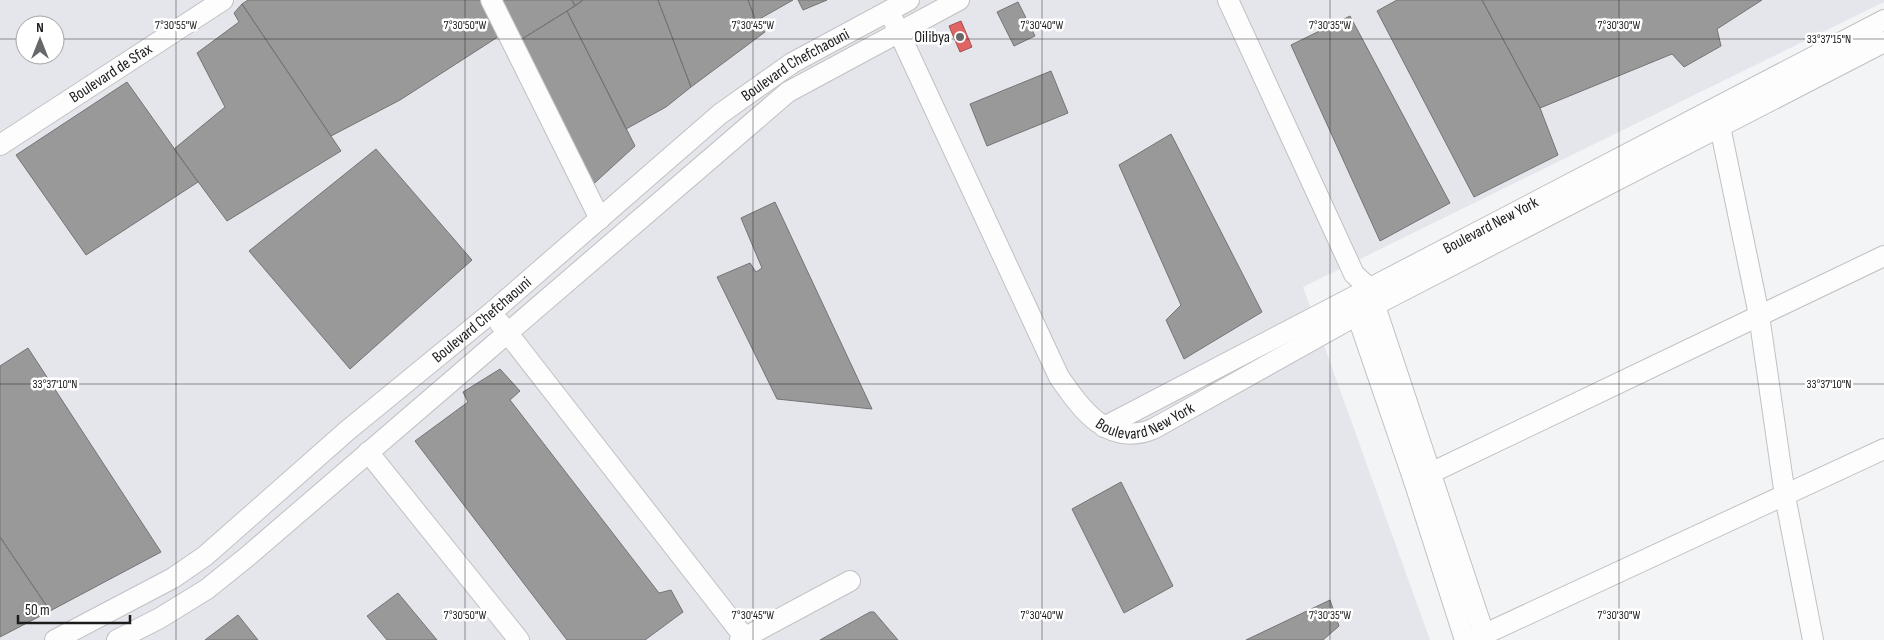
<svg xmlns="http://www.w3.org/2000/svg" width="1884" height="640" font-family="'Sofia Sans Condensed',sans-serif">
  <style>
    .built { fill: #e4e6ec; fill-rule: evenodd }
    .shops { fill: #e06666; stroke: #a55050 }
    .industry { fill: #999; stroke: #747474 }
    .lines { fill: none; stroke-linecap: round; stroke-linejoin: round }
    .minor-casing { stroke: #c0c1c2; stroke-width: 22 }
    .minor { stroke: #fdfdfe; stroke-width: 20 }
    .ticks { fill: none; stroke: #1c1c1d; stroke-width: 1; stroke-opacity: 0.45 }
    .poi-dot { fill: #676869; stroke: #fff; stroke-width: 2 }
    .labels { text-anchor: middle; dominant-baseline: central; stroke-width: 5; stroke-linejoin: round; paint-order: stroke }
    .poi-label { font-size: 16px; fill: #1c1c1d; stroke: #fff; text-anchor: end }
    .street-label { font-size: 16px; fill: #1c1c1d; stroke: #fff }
    .ticks-label { font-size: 12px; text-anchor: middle; fill: #1c1c1d; stroke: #fff; stroke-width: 5; stroke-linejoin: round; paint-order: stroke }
  </style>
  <rect width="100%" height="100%" fill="#f3f4f6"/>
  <!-- built -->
  <path class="built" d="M 0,0 L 1884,0 L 1884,2 L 1303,287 L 1430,640 L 0,640 ZM 25,25 L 55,25 L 55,55 L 25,55 Z"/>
  <!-- shops -->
  <path class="shops" d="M 961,21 L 972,47 L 960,52 L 949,26 Z"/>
  <!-- industry -->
  <path class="industry" d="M 248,0 L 488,0 L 504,33 L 400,100 L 331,136 L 242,4 Z
    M 497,0 L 572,0 L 575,6 L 517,42 Z
    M 572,0 L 583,0 L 575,6 Z
    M 583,0 L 658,0 L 691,87 L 666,107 L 626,129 L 567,11 Z
    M 658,0 L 748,0 L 756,21 L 765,32 L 691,87 Z
    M 748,0 L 793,0 L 756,21 Z
    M 798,0 L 827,0 L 803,10 Z
    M 1397,0 L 1482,0 L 1540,108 L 1558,155 L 1474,197 L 1377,11 Z
    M 1482,0 L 1762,0 L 1717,29 L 1721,46 L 1684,67 L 1672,54 L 1540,108 Z
    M 1018,2 L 1035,36 L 1014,46 L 997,12 Z
    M 242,4 L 341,151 L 227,221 L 174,149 L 225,107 L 197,53 L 239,22 L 234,13 Z
    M 567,11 L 635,146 L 588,189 L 517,42 Z
    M 1350,16 L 1450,203 L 1380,241 L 1291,45 Z
    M 1051,71 L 1068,113 L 987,146 L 970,104 Z
    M 127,82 L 198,182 L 86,255 L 16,155 Z
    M 1171,134 L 1262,312 L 1184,359 L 1166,320 L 1181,305 L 1119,165 Z
    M 376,149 L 472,260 L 350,369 L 249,251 Z
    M 775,202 L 872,409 L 777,399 L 717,277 L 750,263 L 756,272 L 762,268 L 741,218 Z
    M 28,348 L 161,552 L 50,611 L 0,537 L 0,366 Z
    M 500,369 L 520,391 L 510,400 L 659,593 L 671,590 L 683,612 L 645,640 L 567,640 L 415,441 L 468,402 L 463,392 Z
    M 1121,482 L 1173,586 L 1124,613 L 1072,509 Z
    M 0,537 L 50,611 L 0,637 Z
    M 398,593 L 437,640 L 387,640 L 367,616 Z
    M 1330,600 L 1339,626 L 1323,640 L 1246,640 Z
    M 870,612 L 874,612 L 898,640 L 820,640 Z
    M 238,615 L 258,640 L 205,640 Z"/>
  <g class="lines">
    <!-- minor casing -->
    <g class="minor-casing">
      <g id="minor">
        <path d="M 491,0 L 600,219"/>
        <path d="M 1228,0 L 1354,274 L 1369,288 L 1486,640"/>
        <path id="s1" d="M 889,11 L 1059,377 C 1082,410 1108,447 1153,429 L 1375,305 L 1884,42"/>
        <path d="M 1717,112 L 1759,315 L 1785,496 L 1813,640"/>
        <path id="s2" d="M 0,145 L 223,0"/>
        <path d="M 1353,303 L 1414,481 L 1465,640"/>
        <path d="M 499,322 L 745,638"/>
        <path id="s3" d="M 1104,427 L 1884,20"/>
        <path d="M 368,452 L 519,640"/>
        <path d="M 1414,481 L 1884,256"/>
        <path id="s4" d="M 55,640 L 173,578 L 205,556 L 348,430 L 491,313 L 720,114 L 792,63 L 909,0"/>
        <path d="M 117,640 L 160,618 L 207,589 L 248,556 L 788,92 L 959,0"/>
        <path d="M 740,640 L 850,581"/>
        <path d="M 1472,640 L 1884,449"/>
      </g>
    </g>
    <!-- minor -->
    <use href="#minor" class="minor"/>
  </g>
  <!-- ticks -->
  <path class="ticks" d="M 176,0 L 176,640M 465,0 L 465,640M 753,0 L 753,640M 1042,0 L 1042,640M 1330,0 L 1330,640M 1619,0 L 1619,640M 0,39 L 25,39M 55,39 L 1884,39M 0,384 L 1884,384"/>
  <!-- markers -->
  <circle class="poi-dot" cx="960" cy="37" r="5"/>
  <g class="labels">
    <!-- poi labels -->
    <g class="poi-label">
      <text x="950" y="37">Oilibya</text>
    </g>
    <!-- street labels -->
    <g class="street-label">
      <text stroke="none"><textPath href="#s4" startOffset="941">Boulevard Chefchaouni</textPath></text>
      <text stroke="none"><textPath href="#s2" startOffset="132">Boulevard de Sfax</textPath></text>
      <text stroke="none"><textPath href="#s3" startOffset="436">Boulevard New York</textPath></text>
      <text stroke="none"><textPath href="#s4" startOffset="536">Boulevard Chefchaouni</textPath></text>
      <text stroke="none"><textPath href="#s1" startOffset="515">Boulevard New York</textPath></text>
    </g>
  </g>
  <g class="ticks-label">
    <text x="176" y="29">7°30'55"W</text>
    <text x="465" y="29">7°30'50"W</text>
    <text x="753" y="29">7°30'45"W</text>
    <text x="1042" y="29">7°30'40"W</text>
    <text x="1330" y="29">7°30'35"W</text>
    <text x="1619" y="29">7°30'30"W</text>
    <text x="1829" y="43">33°37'15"N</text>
    <text x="55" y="388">33°37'10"N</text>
    <text x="1829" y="388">33°37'10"N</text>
    <text x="465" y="619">7°30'50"W</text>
    <text x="753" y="619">7°30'45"W</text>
    <text x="1042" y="619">7°30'40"W</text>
    <text x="1330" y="619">7°30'35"W</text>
    <text x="1619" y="619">7°30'30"W</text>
  </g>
  <!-- north arrow -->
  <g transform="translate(40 40)"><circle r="24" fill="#ffffff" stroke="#a4a4a5"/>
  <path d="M0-4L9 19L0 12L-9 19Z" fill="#676869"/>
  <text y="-8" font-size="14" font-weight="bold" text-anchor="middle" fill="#1c1c1d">N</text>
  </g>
  <!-- scale -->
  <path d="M18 615v8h112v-8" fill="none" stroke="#1c1c1d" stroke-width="2.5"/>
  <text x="25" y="615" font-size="15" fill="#1c1c1d" stroke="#ffffff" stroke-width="4" paint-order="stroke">50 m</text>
</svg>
